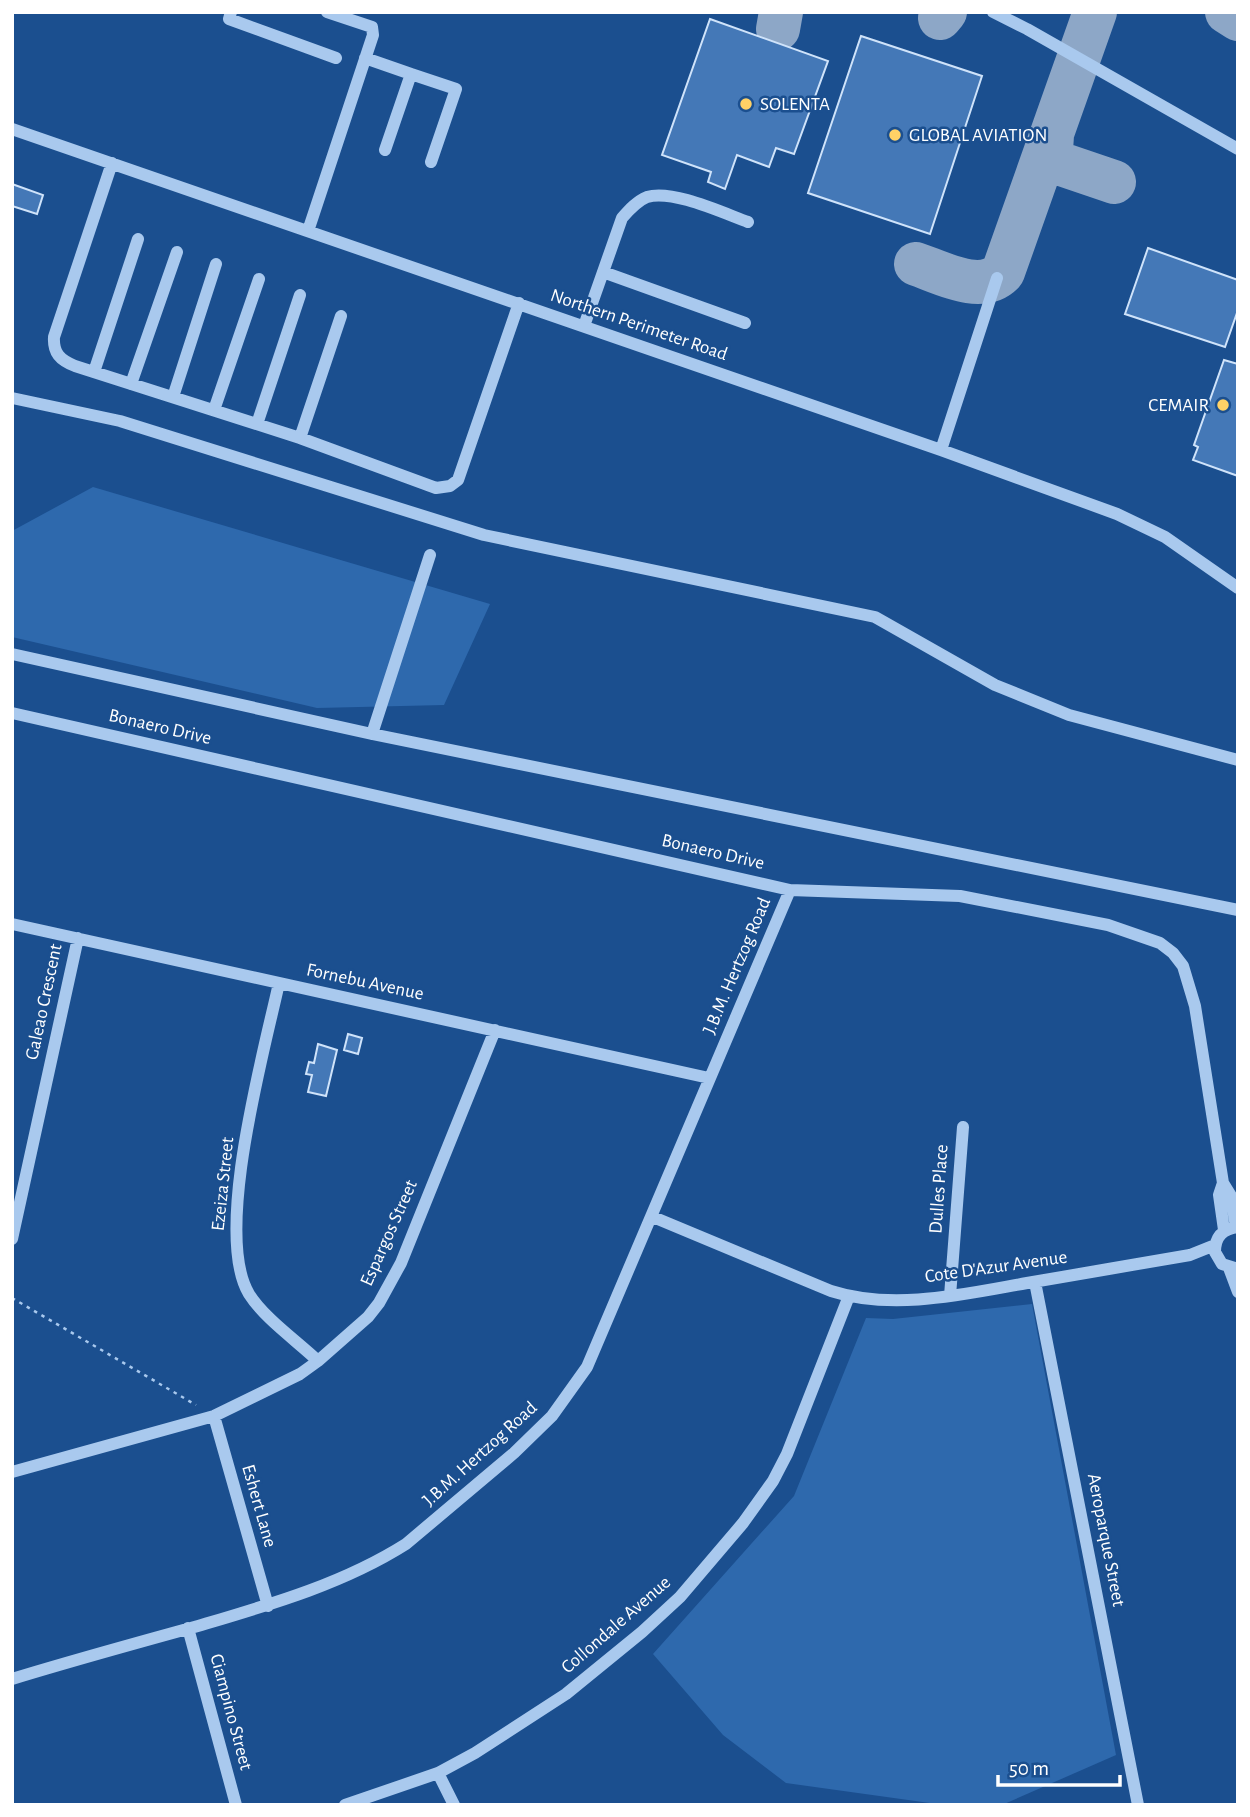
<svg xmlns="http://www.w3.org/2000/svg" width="1250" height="1817" font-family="'Alegreya Sans',sans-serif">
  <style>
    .green { fill: #2e69ad }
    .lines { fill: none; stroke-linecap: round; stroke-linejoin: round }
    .taxiway { stroke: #8da7c7; stroke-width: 44 }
    .building { fill: #4478b7; stroke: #cfe3fa; stroke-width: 2 }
    .path { stroke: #a9c9ee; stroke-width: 2.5; stroke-dasharray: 3.5 5; stroke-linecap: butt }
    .minor { stroke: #a9c9ee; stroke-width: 12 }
    .poi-dot { fill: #ffd166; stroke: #1b4f8f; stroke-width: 2.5 }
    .labels { text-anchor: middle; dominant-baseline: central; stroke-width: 5; stroke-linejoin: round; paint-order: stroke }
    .poi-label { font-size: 19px; fill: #fff; stroke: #1b4f8f; text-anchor: start }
    .street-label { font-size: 19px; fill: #fff; stroke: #1b4f8f }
  </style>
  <rect width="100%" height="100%" fill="#1b4f8f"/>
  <!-- green -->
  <path class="green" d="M 93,487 L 490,604 L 444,705 L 317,708 L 12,637 L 12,531 Z
    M 1032,1304 L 1116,1755 L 1002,1805 L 944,1805 L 786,1783 L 723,1735 L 653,1654 L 794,1496 L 866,1318 L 893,1319 Z"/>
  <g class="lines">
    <!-- taxiway -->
    <path class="taxiway" d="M 1227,12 L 1238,19
      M 940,18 L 945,12
      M 778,29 L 781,12
      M 1052,135 L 1051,151 L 1058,163 L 1114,182
      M 916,264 C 940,272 981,295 1003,272 L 1095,12"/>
  </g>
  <!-- building -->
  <path class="building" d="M 710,19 L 828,61 L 794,154 L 776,148 L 769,167 L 737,155 L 725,189 L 708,182 L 711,172 L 662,155 Z
    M 861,36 L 982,76 L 930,234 L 808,193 Z
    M 12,184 L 43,195 L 37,214 L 12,206 Z
    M 1148,248 L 1238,280 L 1238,310 L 1225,347 L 1125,314 Z
    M 1224,360 L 1238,364 L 1238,476 L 1193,460 L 1198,447 L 1194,445 Z
    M 348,1034 L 362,1038 L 358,1054 L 344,1050 Z
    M 318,1044 L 337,1050 L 326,1096 L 308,1092 L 312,1075 L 306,1074 L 309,1062 L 314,1063 Z"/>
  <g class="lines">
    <!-- path -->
    <path class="path" d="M 12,1298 L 196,1405"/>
    <!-- minor -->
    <path class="minor" d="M 231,12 L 229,19 L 336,58
      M 993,12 L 1027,29 L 1238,149
      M 365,58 L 411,74 L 385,150
      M 411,74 L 456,89 L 431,162
      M 12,129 L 941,450 L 1117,514 L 1165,537 L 1238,588
      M 112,163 L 54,337 C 53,353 60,360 75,366 L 300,438 L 436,488 L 450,486 L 458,480 L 519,303
      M 308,231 L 373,35 L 372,27 L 327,12
      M 603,272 L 745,323
      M 584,326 L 622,218 C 629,210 637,201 647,197 C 672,189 723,213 748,222
      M 94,372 L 138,239
      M 131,384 L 177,252
      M 173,397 L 216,264
      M 12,398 L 120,421 L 484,535 L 875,617 L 995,685 L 1069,715 L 1238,760
      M 214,410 L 259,279
      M 257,424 L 300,295
      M 300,438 L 341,316
      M 941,450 L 997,278
      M 12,654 L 372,734 L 1238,910
      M 12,713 L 790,890 L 960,896 L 1108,925 L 1160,943 L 1173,953 L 1183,966 L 1195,1006 L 1223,1183 L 1231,1196 L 1236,1227
      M 372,734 L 430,555
      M 12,924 L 709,1078
      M 279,983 C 264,1052 213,1234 249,1294 C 264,1318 297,1341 318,1361
      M 1223,1183 L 1219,1195 L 1224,1230
      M 653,1217 L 831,1291 C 893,1311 965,1294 1027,1283 C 1081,1274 1136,1264 1190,1255 L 1215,1245
      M 1238,1227 C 1223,1229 1215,1236 1215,1252 L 1222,1264 L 1238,1269
      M 12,1239 L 78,938
      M 1229,1268 L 1238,1292
      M 1035,1282 L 1138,1805
      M 950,1296 L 963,1127
      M 214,1416 L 268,1606
      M 12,1472 L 214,1416 L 300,1374 L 318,1361 L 368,1317 L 379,1303 L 401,1263 L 495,1030
      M 188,1628 L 236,1805
      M 12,1679 C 74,1660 136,1643 198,1626 C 269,1605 343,1584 406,1544 L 514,1453 L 552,1416 L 587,1367 L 790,890
      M 438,1773 L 454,1805
      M 345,1805 L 438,1773 L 475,1753 L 566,1694 L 642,1632 L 680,1597 L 743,1523 L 773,1481 L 787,1454 L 849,1296"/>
  </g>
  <!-- markers -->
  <g class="poi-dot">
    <circle cx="746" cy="104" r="7"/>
    <circle cx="895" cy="135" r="7"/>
    <circle cx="1223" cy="405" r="7"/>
  </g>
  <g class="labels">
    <!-- poi labels -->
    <g class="poi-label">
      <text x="760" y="104">SOLENTA</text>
      <text x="909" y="135">GLOBAL AVIATION</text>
      <text x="1209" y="405" text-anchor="end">CEMAIR</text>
    </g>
    <!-- street labels -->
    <g class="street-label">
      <text transform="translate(639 325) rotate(19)">Northern Perimeter Road</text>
      <text transform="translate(160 727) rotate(13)">Bonaero Drive</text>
      <text transform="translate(713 852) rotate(13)">Bonaero Drive</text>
      <text transform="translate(737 966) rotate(-67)">J.B.M. Hertzog Road</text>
      <text transform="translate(365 982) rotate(12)">Fornebu Avenue</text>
      <text transform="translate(44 1002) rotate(-78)">Galeao Crescent</text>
      <text transform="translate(223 1184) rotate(-84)">Ezeiza Street</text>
      <text transform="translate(939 1189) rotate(-86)">Dulles Place</text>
      <text transform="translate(389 1233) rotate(-66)">Espargos Street</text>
      <text transform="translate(996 1267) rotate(-8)">Cote D'Azur Avenue</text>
      <text transform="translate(480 1454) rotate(-42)">J.B.M. Hertzog Road</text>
      <text transform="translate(259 1506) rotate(74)">Eshert Lane</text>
      <text transform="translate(1106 1540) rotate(79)">Aeroparque Street</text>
      <text transform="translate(616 1625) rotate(-41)">Collondale Avenue</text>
      <text transform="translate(231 1712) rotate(75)">Ciampino Street</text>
    </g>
  </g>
  <!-- border -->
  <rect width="1250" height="1817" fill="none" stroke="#ffffff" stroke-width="28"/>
  <!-- scale -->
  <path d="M998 1775v10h122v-10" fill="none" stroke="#ffffff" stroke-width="3.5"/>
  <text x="1009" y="1775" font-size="21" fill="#ffffff" stroke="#1b4f8f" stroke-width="5" paint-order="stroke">50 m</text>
</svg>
